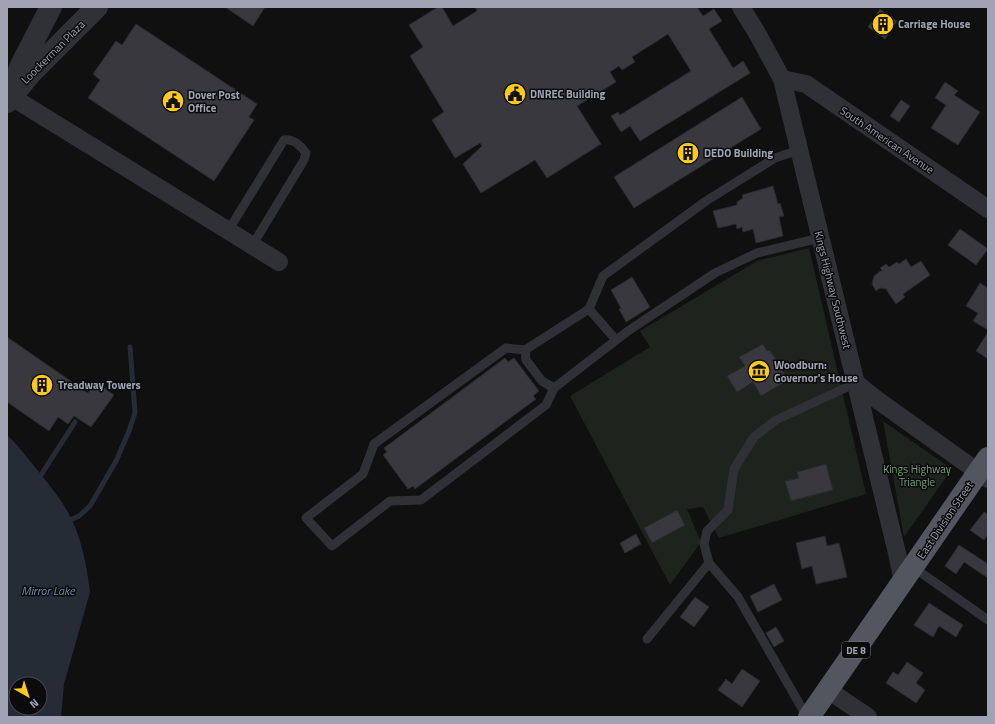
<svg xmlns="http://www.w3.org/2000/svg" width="995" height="724" font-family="'Titillium Web',sans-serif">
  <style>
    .green { fill: #1c241d }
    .water { fill: #262c35; fill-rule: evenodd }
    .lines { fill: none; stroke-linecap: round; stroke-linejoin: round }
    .stream { stroke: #262c35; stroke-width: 5 }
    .building { fill: #39383e; stroke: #2a292d }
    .service { stroke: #303136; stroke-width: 9 }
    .minor { stroke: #303136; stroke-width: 18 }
    .tertiary { stroke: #303136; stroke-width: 22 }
    .trunk { stroke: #54565f; stroke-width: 22 }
    .labels { text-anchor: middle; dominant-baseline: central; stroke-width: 3; stroke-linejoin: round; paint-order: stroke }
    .shield { fill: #0b0b0c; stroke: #737581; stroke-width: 1 }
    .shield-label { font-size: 10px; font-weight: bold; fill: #a0a3b3 }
    .poi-label { font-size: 11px; font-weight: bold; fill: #a0a3b3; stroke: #0b0b0c; text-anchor: start }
    .street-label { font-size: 11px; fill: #a0a3b3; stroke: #0b0b0c }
    .park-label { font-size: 11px; fill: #75a07c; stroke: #0b0b0c }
    .water-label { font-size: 12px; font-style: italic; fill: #738db2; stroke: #0b0b0c }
  </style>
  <rect width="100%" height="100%" fill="#101011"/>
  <!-- green -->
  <path class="green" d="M 809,248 L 866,494 L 719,538 L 703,507 L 687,509 L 701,542 L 670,585 L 570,396 L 650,347 L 640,331 L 757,261 Z
    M 883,421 L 949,467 L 947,476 L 904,537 Z"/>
  <!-- water -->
  <path class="water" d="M 7,435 C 21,448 31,463 43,477 C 53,490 64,503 71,518 C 82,540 87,568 90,592 L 64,684 L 61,717 L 7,717 ZM 16,684 L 40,684 L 40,708 L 16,708 Z"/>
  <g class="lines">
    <!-- stream -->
    <path class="stream" d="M 36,478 L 41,475 L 75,422
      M 66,522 L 79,516 L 90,506 L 116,461 L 129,431 L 135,413 L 130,347"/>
  </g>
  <!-- building -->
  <path class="building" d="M 225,7 L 265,7 L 253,26 Z
    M 438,7 L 442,7 L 453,26 L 477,11 L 475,7 L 697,7 L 703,16 L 714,9 L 722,21 L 709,29 L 733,68 L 743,61 L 750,73 L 640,141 L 630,126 L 621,132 L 611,116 L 618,112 L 620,115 L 691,71 L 668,34 L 632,57 L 635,62 L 622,70 L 619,66 L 610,72 L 616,82 L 577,106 L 601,144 L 547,178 L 535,160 L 481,193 L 463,164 L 482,146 L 480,143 L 455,158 L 432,120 L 444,112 L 410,56 L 423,47 L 409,25 Z
    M 880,9 L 897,21 L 885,39 L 868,27 Z
    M 136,24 L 257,104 L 249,117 L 254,120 L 214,181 L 88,98 L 100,80 L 93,74 L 116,41 L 122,45 Z
    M 945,82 L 958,91 L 954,95 L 980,112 L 958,145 L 931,128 L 946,105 L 935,98 Z
    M 742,97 L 761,129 L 634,208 L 614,177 Z
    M 901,100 L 910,106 L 899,122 L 890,116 Z
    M 773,186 L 778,204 L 780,203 L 784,216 L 779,217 L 783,236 L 756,243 L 753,229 L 743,232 L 742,227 L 737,229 L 736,224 L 718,228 L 713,211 L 737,205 L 737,202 L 743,198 L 742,195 Z
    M 960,229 L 988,249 L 976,265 L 948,245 Z
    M 906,259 L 911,267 L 921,261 L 930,275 L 903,294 L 905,297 L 896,304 L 886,289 L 880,288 L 876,291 L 872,284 L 874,276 L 882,270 L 880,268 L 886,264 L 889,267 L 897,262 L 899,264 Z
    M 632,277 L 650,307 L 626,322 L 619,309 L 621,308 L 611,290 Z
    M 980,283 L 988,288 L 988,330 L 973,321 L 978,313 L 966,306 Z
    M 988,332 L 988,359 L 976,351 Z
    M 7,337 L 88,393 L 95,382 L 114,395 L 91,427 L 74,416 L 68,424 L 58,417 L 49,431 L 7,402 Z
    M 763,344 L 767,351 L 770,350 L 788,380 L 761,396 L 753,382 L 737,392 L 727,376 L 745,366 L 739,357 Z
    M 505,358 L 508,362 L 514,358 L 539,391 L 533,396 L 536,399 L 415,489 L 413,486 L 408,489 L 383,455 L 387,452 L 384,448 Z
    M 826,464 L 833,490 L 791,501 L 785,481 L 799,478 L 797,472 Z
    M 677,510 L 685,525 L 652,543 L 644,528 Z
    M 984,512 L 988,514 L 988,536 L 987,536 L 984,540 L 970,530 Z
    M 636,534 L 641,544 L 625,553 L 620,543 Z
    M 825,536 L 827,546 L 839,543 L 847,577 L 816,584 L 812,566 L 802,569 L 796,543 Z
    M 959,545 L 988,564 L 988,578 L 964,562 L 956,574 L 945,566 Z
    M 774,584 L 782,600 L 758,612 L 750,596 Z
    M 695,597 L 709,607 L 694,627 L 680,617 Z
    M 929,603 L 963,625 L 956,637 L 939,626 L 933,637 L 914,625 Z
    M 776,627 L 784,641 L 774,647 L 766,633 Z
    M 907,662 L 923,673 L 916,683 L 925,690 L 916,703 L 886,683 L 893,672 L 898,675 Z
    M 742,669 L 760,681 L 742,707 L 718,690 L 726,679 L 732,684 Z"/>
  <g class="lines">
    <!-- service -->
    <path class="service" d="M 799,150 L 775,158 L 706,201 L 603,276 L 589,309 L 525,350 L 506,348 L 374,444 L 363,474 L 306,518 L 332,546 L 390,501 L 421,500 L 546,405 L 554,388 L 628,331 L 715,273 L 757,253 L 820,238
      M 228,231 L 284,140 C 294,138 301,146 306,153 L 304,160 L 252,246
      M 589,309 L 616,340
      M 525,350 L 526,360 L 542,381 L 554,388
      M 913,567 L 988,620
      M 647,639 L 709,563
      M 807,717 L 738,597 L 709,563 L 704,544 L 707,531 L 728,510 L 734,469 L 754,437 L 776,420 L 856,383"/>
    <!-- minor -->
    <path class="minor" d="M 741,7 L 757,33 L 782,79 L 897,553 L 903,582
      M 782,79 L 806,84 L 988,209
      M 7,94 L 279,262
      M 856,383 L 876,399 L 988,479
      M 828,690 L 868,717"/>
    <!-- tertiary -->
    <path class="tertiary" d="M 14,85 L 21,65 L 51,7
      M 7,102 L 31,73 L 97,7"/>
    <!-- trunk -->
    <path class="trunk" d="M 809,717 L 988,458"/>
  </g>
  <!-- icons -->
  <defs>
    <g id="building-disc" transform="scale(1.15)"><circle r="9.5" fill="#fecb1b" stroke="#0b0b0c"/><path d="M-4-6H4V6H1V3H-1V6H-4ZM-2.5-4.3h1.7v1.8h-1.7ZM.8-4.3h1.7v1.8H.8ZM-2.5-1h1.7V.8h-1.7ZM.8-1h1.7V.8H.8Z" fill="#111"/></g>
    <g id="civic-disc" transform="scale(1.15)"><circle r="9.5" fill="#fecb1b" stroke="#0b0b0c"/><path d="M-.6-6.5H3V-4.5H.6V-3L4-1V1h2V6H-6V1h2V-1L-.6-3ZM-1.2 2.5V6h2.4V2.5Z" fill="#111"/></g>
    <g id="museum-disc" transform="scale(1.15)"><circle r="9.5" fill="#fecb1b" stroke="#0b0b0c"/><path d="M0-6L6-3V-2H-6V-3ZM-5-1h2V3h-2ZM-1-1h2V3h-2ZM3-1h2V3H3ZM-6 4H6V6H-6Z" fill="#111"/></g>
  </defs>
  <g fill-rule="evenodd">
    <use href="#building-disc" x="883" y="24"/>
    <use href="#civic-disc" x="515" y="94"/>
    <use href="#civic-disc" x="173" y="101"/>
    <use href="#building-disc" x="688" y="153"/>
    <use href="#museum-disc" x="759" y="371"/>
    <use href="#building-disc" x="42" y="385"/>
  </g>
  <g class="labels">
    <!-- shield labels -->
    <rect class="shield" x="842" y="642" width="28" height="16" rx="3"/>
    <g class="shield-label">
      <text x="856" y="650">DE 8</text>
    </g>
    <!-- poi labels -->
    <g class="poi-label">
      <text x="898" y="24">Carriage House</text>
      <text x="530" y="94">DNREC Building</text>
      <text x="188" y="95">Dover Post<tspan x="188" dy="13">Office</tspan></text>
      <text x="704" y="153">DEDO Building</text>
      <text x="774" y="365">Woodburn:<tspan x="774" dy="13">Governor's House</tspan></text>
      <text x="58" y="385">Treadway Towers</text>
    </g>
    <!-- street labels -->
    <g class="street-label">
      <text transform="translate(53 52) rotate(-45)">Loockerman Plaza</text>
      <text transform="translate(887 140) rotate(34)">South American Avenue</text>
      <text transform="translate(833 290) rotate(76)">Kings Highway Southwest</text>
      <text transform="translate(945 520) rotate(-56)">East Division Street</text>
    </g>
    <!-- park labels -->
    <g class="park-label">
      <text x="917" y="469">Kings Highway<tspan x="917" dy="13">Triangle</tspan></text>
    </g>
    <!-- water labels -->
    <g class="water-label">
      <text x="48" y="590">Mirror Lake</text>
    </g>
  </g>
  <!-- border -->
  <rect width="995" height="724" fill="none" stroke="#a0a3b3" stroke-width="16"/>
  <!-- north arrow -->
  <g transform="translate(28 696) rotate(141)"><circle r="19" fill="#0b0b0c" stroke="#47484f"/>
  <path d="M0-3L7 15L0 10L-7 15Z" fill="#fecb1b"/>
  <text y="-6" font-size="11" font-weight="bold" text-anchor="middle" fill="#a0a3b3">N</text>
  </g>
</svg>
